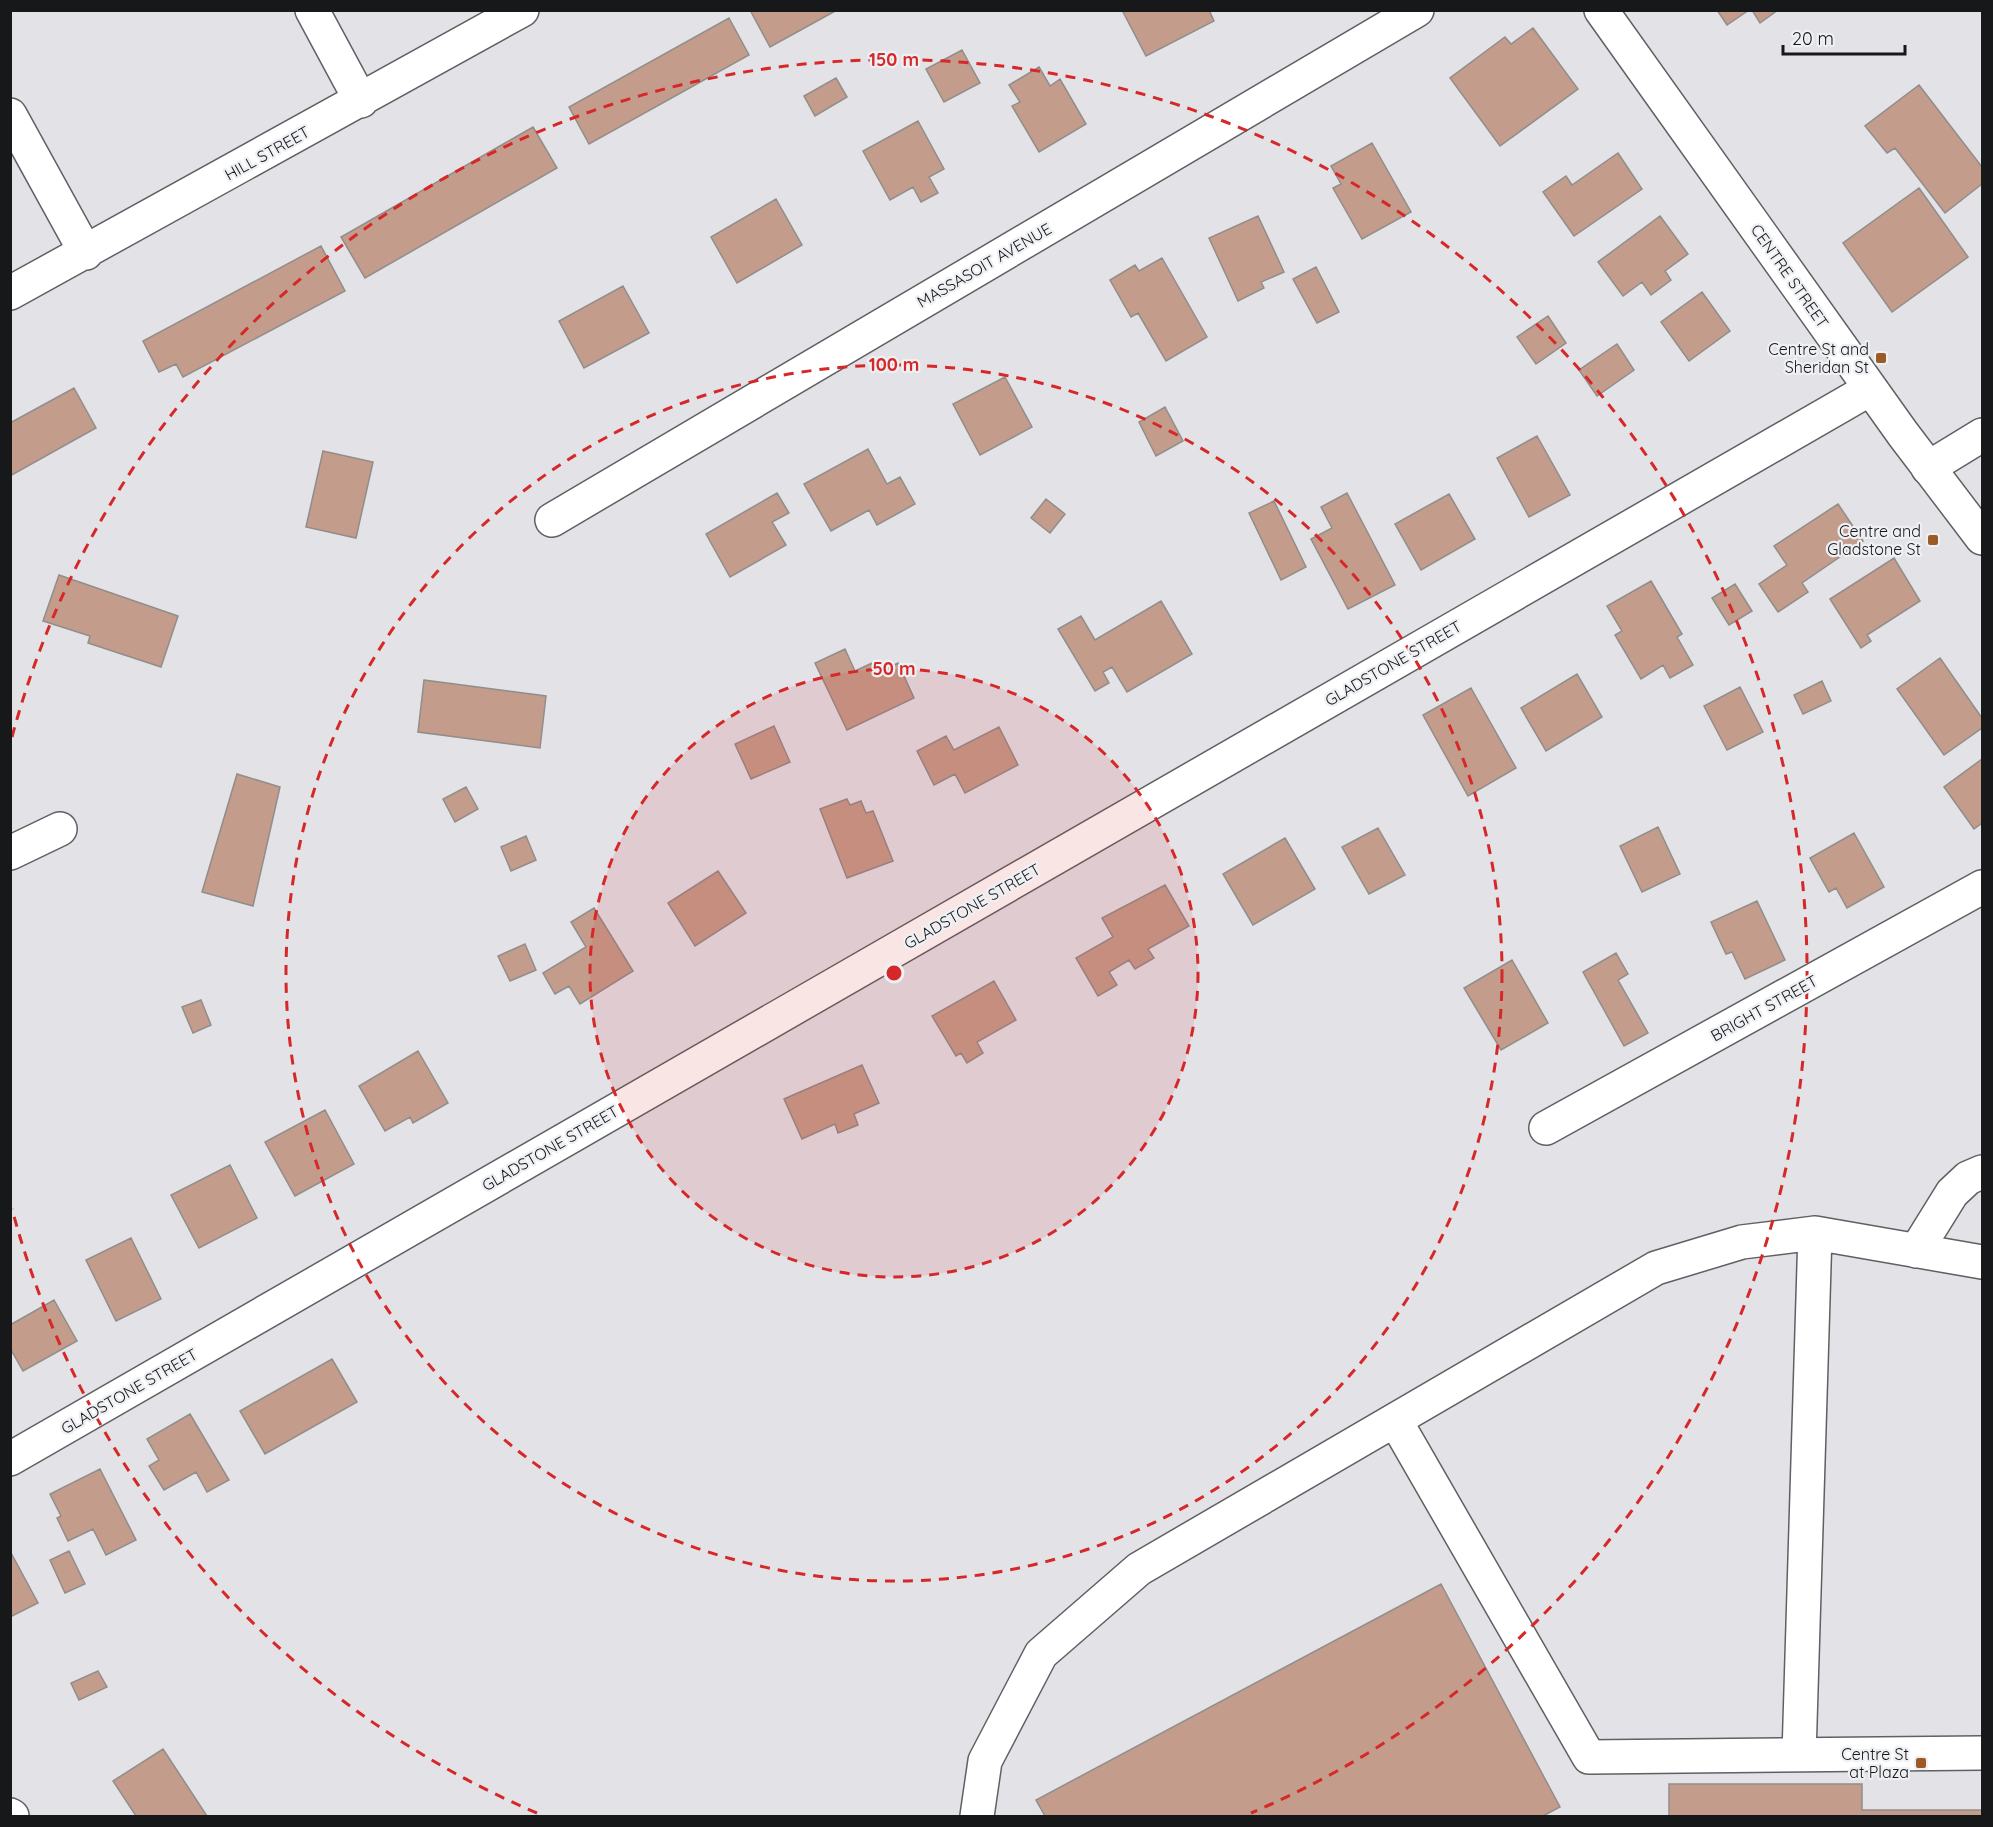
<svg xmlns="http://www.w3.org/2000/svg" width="1993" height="1827" font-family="Quicksand,sans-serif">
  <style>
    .building { fill: #c39c8b; stroke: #918d8b; stroke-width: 1.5 }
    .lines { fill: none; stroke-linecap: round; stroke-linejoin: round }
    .minor-casing { stroke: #5f6064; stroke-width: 36 }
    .major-casing { stroke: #5f6064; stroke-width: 36 }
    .minor { stroke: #fff; stroke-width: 33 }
    .major { stroke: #fff; stroke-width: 33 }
    .ring { fill: none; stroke: #d62828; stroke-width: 3; stroke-dasharray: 10 8 }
    .poi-dot { fill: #9c5b26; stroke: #eff0f4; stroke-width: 2 }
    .labels { text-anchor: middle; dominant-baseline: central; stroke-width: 4.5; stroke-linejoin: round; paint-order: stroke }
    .street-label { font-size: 16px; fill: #171819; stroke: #eff0f4 }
    .poi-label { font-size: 16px; fill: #171819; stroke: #eff0f4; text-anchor: end }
    .centre { fill: #d62828; stroke: #eff0f4; stroke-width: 3 }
    .ring-label { font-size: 18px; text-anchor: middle; font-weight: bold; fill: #d62828; stroke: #eff0f4; stroke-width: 4.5; stroke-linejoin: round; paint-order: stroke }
  </style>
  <rect width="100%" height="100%" fill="#e2e2e7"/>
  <!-- building -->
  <path class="building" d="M 750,10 L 837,10 L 770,47 Z
    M 1122,10 L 1209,10 L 1214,21 L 1146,56 Z
    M 1717,10 L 1749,10 L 1727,25 Z
    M 1752,10 L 1778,10 L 1760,23 Z
    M 729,18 L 749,55 L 589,144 L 569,107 Z
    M 1533,28 L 1578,89 L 1500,146 L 1450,78 L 1505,37 L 1511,44 Z
    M 962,50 L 980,83 L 944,102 L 926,69 Z
    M 1039,67 L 1050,86 L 1060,79 L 1086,124 L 1039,152 L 1012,106 L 1020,102 L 1009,85 Z
    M 836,78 L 847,97 L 815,116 L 804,96 Z
    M 1919,85 L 1982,167 L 1982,184 L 1945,213 L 1895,148 L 1887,153 L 1865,126 Z
    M 918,121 L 944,169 L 929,177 L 938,193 L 921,202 L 913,187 L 890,200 L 863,151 Z
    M 533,127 L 557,168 L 365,278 L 341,237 Z
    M 1372,143 L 1411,212 L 1362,239 L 1333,188 L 1341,184 L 1331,166 Z
    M 1618,153 L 1642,189 L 1574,236 L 1543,192 L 1566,176 L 1572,185 Z
    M 1919,188 L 1968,257 L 1892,312 L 1843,243 Z
    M 776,199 L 802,245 L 737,283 L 711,237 Z
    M 1258,216 L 1284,272 L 1261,282 L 1264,288 L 1238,301 L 1209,238 Z
    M 1660,216 L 1688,254 L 1665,271 L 1671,280 L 1651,295 L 1642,282 L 1623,296 L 1598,262 Z
    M 321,246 L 345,291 L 183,377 L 176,364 L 159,372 L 143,341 Z
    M 1162,258 L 1207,337 L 1166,361 L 1138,313 L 1131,317 L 1110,280 L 1135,265 L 1139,271 Z
    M 1316,267 L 1339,312 L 1317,323 L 1293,279 Z
    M 623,286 L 649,333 L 584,368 L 559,321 Z
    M 1702,292 L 1730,331 L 1689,361 L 1661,322 Z
    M 1548,316 L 1566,343 L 1536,364 L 1517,337 Z
    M 1617,344 L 1634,370 L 1597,396 L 1579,370 Z
    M 1005,377 L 1032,427 L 980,455 L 953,404 Z
    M 74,388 L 96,428 L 10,476 L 10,423 Z
    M 1165,407 L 1183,441 L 1156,456 L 1139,422 Z
    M 1537,436 L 1570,495 L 1529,517 L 1497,458 Z
    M 868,449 L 887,484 L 900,477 L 915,504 L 877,525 L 869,510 L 831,531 L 804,484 Z
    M 323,451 L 373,462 L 356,538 L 306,527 Z
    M 777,493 L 789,513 L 772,522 L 786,545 L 730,577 L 706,534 Z
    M 1347,493 L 1395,585 L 1348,609 L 1311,539 L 1332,528 L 1321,507 Z
    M 1449,494 L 1475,539 L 1421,570 L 1395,524 Z
    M 1046,499 L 1065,514 L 1050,533 L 1031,518 Z
    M 1274,501 L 1306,567 L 1281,580 L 1249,513 Z
    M 1838,504 L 1863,541 L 1802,583 L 1808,592 L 1778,612 L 1759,584 L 1787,565 L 1774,546 Z
    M 1894,558 L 1920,601 L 1867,635 L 1871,641 L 1861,648 L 1830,599 Z
    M 59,575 L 178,616 L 161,667 L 88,643 L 90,636 L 43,621 Z
    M 1651,581 L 1682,634 L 1677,637 L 1693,665 L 1670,678 L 1663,665 L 1641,679 L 1615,635 L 1622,631 L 1607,606 Z
    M 1735,584 L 1752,611 L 1729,625 L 1712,598 Z
    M 1161,601 L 1192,654 L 1127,692 L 1112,667 L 1103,672 L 1109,683 L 1095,691 L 1058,629 L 1081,616 L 1095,640 Z
    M 845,649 L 855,671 L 872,663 L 877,673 L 898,663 L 914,698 L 847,730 L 815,663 Z
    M 1940,658 L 1982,718 L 1982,728 L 1944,755 L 1897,689 Z
    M 1577,674 L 1602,717 L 1546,751 L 1521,708 Z
    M 424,680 L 546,696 L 540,748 L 418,732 Z
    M 1822,681 L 1831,701 L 1803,714 L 1794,695 Z
    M 1740,687 L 1763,732 L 1727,750 L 1704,706 Z
    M 1471,688 L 1516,768 L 1468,796 L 1423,715 Z
    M 774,726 L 790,762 L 751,779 L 735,744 Z
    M 999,727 L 1018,765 L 965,793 L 955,774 L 934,785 L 917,751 L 946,736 L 954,750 Z
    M 1982,759 L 1982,823 L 1974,829 L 1944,787 Z
    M 237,774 L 280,787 L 253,906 L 202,892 Z
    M 466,787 L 478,809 L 455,822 L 443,799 Z
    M 847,799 L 850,805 L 861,801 L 866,813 L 873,811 L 893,861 L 847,878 L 820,809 Z
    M 1658,827 L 1680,874 L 1642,892 L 1620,846 Z
    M 1378,828 L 1405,875 L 1369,894 L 1342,847 Z
    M 1854,833 L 1884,887 L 1847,908 L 1836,888 L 1829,892 L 1810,858 Z
    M 526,836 L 536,860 L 511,871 L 501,847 Z
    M 1285,838 L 1315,889 L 1253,925 L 1223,874 Z
    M 718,871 L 746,913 L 695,946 L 668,903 Z
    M 1165,885 L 1189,926 L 1148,949 L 1154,958 L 1135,969 L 1129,960 L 1109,972 L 1117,985 L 1098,996 L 1076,958 L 1113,937 L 1102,918 Z
    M 1757,901 L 1785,960 L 1745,979 L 1732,952 L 1726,954 L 1711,922 Z
    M 594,908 L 633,971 L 580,1004 L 569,986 L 555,994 L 543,973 L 586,947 L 571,922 Z
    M 525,944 L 536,970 L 510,981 L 498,956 Z
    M 1616,953 L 1628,974 L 1618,980 L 1648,1033 L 1624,1046 L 1583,972 Z
    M 1512,960 L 1548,1023 L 1501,1050 L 1464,988 Z
    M 994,981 L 1016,1020 L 977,1042 L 983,1053 L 967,1063 L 961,1053 L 956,1056 L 932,1016 Z
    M 201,1000 L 211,1025 L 193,1033 L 182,1007 Z
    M 418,1051 L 448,1103 L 413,1123 L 410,1117 L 385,1131 L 359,1086 Z
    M 862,1065 L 879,1103 L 854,1114 L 858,1125 L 838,1133 L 835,1124 L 802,1139 L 784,1099 Z
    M 325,1110 L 354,1164 L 295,1196 L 265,1142 Z
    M 230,1165 L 257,1218 L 199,1248 L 171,1195 Z
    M 131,1238 L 161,1299 L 116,1321 L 86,1260 Z
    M 54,1300 L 77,1341 L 23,1371 L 10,1348 L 10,1325 Z
    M 332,1359 L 357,1402 L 265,1454 L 240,1411 Z
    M 190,1414 L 229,1480 L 207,1492 L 196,1472 L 164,1490 L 149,1466 L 159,1460 L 147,1439 Z
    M 100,1469 L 136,1540 L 106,1555 L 93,1529 L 68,1541 L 57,1518 L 61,1516 L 50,1494 Z
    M 10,1551 L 38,1603 L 10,1617 Z
    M 69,1551 L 85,1584 L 65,1593 L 50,1560 Z
    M 1441,1584 L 1560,1807 L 1543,1816 L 1045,1816 L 1036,1800 Z
    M 98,1671 L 107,1687 L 79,1700 L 71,1683 Z
    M 163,1749 L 207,1816 L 136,1816 L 113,1781 Z
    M 1669,1784 L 1862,1784 L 1862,1810 L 1982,1810 L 1982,1816 L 1669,1816 Z"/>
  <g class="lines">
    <!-- minor casing -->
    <g class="minor-casing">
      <path id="minor" d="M 312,10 L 361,101
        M 10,115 L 86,253
        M 10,293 L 522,10
        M 1928,468 L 1982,435
        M 552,520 L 1417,10
        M 10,853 L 60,829
        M 1546,1128 L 1982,887
        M 1916,1251 L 1952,1193 L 1968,1178 L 1982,1172
        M 1395,1420 L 1589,1757 L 1982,1753
        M 10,1459 L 1870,389
        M 1799,1755 L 1815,1233
        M 10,1815 L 12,1816
        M 977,1816 L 985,1761 L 1041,1654 L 1139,1569 L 1656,1268 L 1742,1242 L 1815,1233 L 1982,1262"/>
    </g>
    <!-- major casing -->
    <g class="major-casing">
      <path id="major" d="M 1601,10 L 1903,434 L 1982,538"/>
    </g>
    <!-- minor -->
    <use href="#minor" class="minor"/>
    <!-- major -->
    <use href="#major" class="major"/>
  </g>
  <!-- distance rings -->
  <circle cx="894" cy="973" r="304" fill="#d62828" fill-opacity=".12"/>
  <g class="ring">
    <circle cx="894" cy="973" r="304"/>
    <circle cx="894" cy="973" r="608"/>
    <path d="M537 1813A913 913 0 0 1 12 1209M12 737A913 913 0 1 1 1251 1813"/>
  </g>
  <!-- markers -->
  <g class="poi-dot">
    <rect x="1875" y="352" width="12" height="12" rx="3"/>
    <rect x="1927" y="534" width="12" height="12" rx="3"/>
    <rect x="1915" y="1757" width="12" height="12" rx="3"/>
  </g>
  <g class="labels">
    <!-- street labels -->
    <g class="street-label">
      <text transform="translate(267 153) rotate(-29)">HILL STREET</text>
      <text transform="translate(984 265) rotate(-30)">MASSASOIT AVENUE</text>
      <text transform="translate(1790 276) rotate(55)">CENTRE STREET</text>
      <text transform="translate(1393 663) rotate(-30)">GLADSTONE STREET</text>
      <text transform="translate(972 906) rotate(-30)">GLADSTONE STREET</text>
      <text transform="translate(1764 1008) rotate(-29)">BRIGHT STREET</text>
      <text transform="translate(550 1148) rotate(-30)">GLADSTONE STREET</text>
      <text transform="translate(129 1391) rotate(-30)">GLADSTONE STREET</text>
    </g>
    <!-- poi labels -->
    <g class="poi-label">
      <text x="1869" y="349">Centre St and<tspan x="1869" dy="18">Sheridan St</tspan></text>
      <text x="1921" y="531">Centre and<tspan x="1921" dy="18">Gladstone St</tspan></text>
      <text x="1909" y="1754">Centre St<tspan x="1909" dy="18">at Plaza</tspan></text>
    </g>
  </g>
  <circle cx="894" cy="973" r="9" class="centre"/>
  <g class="ring-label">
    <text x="894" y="66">150 m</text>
    <text x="894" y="371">100 m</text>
    <text x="894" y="675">50 m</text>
  </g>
  <!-- border -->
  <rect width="1993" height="1827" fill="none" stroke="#171819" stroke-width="24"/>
  <!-- scale -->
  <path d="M1783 45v9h122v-9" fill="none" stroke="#171819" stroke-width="3"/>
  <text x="1792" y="45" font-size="18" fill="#171819" stroke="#eff0f4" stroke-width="4.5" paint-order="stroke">20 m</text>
</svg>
